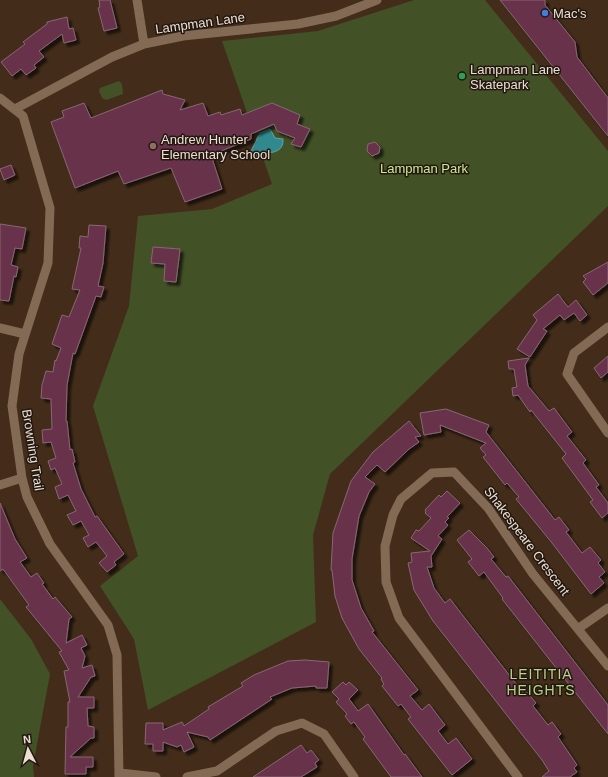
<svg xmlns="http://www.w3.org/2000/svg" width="608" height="777" font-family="Arial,sans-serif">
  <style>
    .green { fill: #435126 }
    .water { fill: #30898f; stroke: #68a2a3 }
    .building { fill: #68324b; stroke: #876774; filter: url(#shadow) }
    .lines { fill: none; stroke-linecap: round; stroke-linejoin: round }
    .minor { stroke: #836a55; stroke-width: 9 }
    .shop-dot { fill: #3f7fe0; stroke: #221810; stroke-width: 1.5 }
    .leisure-dot { fill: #2e9e5b; stroke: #221810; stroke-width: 1.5 }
    .education-dot { fill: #8d6e63; stroke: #221810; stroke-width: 1.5 }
    .labels { text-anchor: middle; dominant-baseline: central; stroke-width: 3; stroke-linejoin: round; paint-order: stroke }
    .poi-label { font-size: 13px; fill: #ecded2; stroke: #221810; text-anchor: start }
    .street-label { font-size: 13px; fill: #ecded2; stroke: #221810 }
    .park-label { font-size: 13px; fill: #cde994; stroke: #221810 }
    .neighbourhood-label { font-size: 14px; letter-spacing: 1px; fill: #bad289; stroke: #221810 }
  </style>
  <defs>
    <filter id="shadow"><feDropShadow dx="3.5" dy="3.5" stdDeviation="1" flood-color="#0009"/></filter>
  </defs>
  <rect width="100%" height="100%" fill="#432d1a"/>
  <!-- green -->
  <path class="green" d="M 414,0 L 485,0 L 608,151 L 608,206 L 330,474 L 313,535 L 316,622 L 148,710 L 134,639 L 100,586 L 138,556 L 93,406 L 129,306 L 138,216 L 212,209 L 272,184 L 222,41 L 318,31 Z
    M 119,81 L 122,84 L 123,94 L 106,100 L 102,98 L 99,91 L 100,88 Z
    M 0,599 L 31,639 L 50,674 L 33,766 L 34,777 L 0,777 Z"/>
  <!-- water -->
  <path class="water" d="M 270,129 L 275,138 L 283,139 C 284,151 274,153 264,153 L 259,157 L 255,158 L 251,155 L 251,151 L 260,133 Z"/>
  <!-- building -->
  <path class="building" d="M 99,0 L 110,0 L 117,28 L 104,31 L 98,8 L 100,7 Z
    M 500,0 L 545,0 L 545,5 L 575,42 L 577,57 L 608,98 L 608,136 Z
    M 67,17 L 69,29 L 73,28 L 76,40 L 64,43 L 62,34 L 39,51 L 44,57 L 34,65 L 36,68 L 26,75 L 21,69 L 12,76 L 1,62 L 25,44 L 23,42 L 47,24 L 47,22 Z
    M 162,90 L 163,94 L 185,100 L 180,110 L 203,103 L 208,116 L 220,112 L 221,115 L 240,109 L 242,115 L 272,103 L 300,115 L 297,124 L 310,129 L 301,147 L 291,144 L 295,138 L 277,131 L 274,124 L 251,134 L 251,139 L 211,155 L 222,189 L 185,202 L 171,168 L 124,184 L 118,171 L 75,188 L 51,122 L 64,117 L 62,111 L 84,103 L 91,118 Z
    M 375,142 L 380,147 L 379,153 L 372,156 L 367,151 L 368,144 Z
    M 11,165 L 15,175 L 4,180 L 0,169 Z
    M 0,224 L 26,228 L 22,249 L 15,248 L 11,265 L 18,267 L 16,277 L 14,276 L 9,301 L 0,300 Z
    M 89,225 L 106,226 L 103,263 L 98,286 L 104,287 L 101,297 L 96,296 L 75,354 L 73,353 L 67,385 L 66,421 L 67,421 L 70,450 L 72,449 L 75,462 L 73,463 L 81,489 L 95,517 L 97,516 L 124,554 L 114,562 L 116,565 L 107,572 L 99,563 L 107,556 L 96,542 L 88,547 L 83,538 L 89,535 L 81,521 L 73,525 L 67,515 L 76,511 L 68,495 L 59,499 L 55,487 L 62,484 L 55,468 L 51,470 L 48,461 L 56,458 L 51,442 L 43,443 L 42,430 L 52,429 L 51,399 L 41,398 L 42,385 L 46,371 L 53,372 L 55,360 L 56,361 L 61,348 L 52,344 L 62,315 L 69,317 L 80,290 L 72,289 L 81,248 L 79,248 L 80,236 L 88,237 Z
    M 153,247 L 180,249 L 176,282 L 164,281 L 165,264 L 151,263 Z
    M 608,262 L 608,283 L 593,295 L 583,282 L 586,279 L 583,276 Z
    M 558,294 L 568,307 L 576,300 L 587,315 L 580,321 L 574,313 L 564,320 L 560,315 L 543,329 L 547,331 L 530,357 L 517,349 L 537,320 L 533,315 Z
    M 608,356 L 608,372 L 601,378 L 594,368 Z
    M 529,358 L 525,365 L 528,386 L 549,411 L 554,408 L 572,432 L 567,436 L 586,460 L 583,463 L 599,485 L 596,487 L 608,503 L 608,513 L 602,518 L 590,502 L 593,500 L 562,458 L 566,454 L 531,410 L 530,412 L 518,395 L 513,396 L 512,388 L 517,387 L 514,369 L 509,369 L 508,361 Z
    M 446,409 L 489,425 L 486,432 L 555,520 L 559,517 L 569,530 L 566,532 L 582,553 L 590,547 L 601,560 L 598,563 L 605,572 L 599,577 L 604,583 L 591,594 L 552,543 L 516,499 L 519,497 L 507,483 L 505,485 L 483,457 L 486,455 L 480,448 L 486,443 L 440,425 L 441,432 L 424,435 L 420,413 Z
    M 409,421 L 421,436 L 415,437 L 419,442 L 409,449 L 385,472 L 377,465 L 365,477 L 375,484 L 369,492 L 359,516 L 352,559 L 352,580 L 361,608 L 374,631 L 372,632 L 418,690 L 410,696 L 422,710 L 429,704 L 445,725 L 438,731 L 448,744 L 456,738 L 472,759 L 452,775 L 408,719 L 411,717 L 401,704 L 398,706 L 382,686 L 384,684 L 381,679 L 382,678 L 359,649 L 342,618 L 335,596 L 332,570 L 331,570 L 333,533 L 351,481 L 373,452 Z
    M 447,491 L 460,503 L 447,517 L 449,518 L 445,522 L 448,525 L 438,536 L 442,539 L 431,556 L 432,567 L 427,567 L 434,588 L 445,603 L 450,599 L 524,694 L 527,692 L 536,703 L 533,706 L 548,725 L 552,722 L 561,734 L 558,737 L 577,765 L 574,768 L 577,772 L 570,777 L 542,777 L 549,771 L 542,760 L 433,621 L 414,590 L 408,563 L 412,562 L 411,553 L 430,551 L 411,538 L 416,530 L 419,531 L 431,518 L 425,513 L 426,512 L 425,510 L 439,495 L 441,497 Z
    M 0,503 L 15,539 L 27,558 L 20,562 L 31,577 L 37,573 L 44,583 L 42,584 L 53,599 L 55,597 L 72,617 L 69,619 L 66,643 L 82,635 L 87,645 L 81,648 L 85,656 L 82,668 L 92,665 L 95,676 L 91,677 L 78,697 L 94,697 L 94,708 L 87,708 L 88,726 L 94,727 L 94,738 L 91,738 L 70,757 L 93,757 L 93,767 L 86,767 L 86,774 L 65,774 L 66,727 L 68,727 L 68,702 L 70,702 L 64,671 L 69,670 L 59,652 L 62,651 L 26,607 L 29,605 L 3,569 L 0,571 Z
    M 469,530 L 487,548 L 494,557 L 491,559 L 506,577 L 508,576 L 608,705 L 608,734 L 502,599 L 503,598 L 484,572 L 479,576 L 468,562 L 472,559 L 457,540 Z
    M 305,660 L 329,662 L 327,688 L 316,688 L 316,686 L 292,688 L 270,697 L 272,699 L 210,740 L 208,737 L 187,732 L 194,747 L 184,752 L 181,745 L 177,747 L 163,742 L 163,751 L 153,751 L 153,744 L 145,744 L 146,723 L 163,723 L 163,730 L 182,722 L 184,726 L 209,709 L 208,707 L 243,686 L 241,683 L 254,675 L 288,661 Z
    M 343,682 L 346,685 L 349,682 L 358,690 L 349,699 L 358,711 L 368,704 L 404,755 L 405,754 L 422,777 L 391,777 L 363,739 L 365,737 L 354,722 L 351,724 L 345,716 L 347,714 L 336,702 L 339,699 L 332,692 Z
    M 301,745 L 307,753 L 311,750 L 319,760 L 315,763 L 317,767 L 301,777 L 253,777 Z"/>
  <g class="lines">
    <!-- minor -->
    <path class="minor" d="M 137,0 L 144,44
      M 0,98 L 23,116 L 50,208 L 48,263 L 19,354 L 12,406 L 22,478 L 27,497 L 50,544 L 108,625 L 117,655 L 119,777
      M 15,109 L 112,57 L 144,44 L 183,36 L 298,24 L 336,16 L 377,0
      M 608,327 L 574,353 L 567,374 L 608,433
      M 0,328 L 25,334
      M 0,485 L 22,478
      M 579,628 L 608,608
      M 120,773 L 156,777
      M 187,777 L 217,771 L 276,731 L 302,723 L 324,734 L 354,777
      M 518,777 L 399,618 L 386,582 L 385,546 L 393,515 L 401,499 L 432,473 L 454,472 L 488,508 L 533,574 L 608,666"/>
  </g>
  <!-- markers -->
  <circle class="shop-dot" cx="545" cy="13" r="4"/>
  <circle class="leisure-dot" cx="462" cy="76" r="4"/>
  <circle class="education-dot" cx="153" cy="146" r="4"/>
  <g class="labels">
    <!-- poi labels -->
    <g class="poi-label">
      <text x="553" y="13">Mac's</text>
      <text x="470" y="69">Lampman Lane<tspan x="470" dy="15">Skatepark</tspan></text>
      <text x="161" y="139">Andrew Hunter<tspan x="161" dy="15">Elementary School</tspan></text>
    </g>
    <!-- street labels -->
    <g class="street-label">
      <text transform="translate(200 23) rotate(-8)">Lampman Lane</text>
      <text transform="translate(33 450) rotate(81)">Browning Trail</text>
      <text transform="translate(527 541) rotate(53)">Shakespeare Crescent</text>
    </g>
    <!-- park labels -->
    <g class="park-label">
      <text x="424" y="168">Lampman Park</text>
    </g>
    <!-- neighbourhood labels -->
    <g class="neighbourhood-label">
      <text x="541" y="674">LEITITIA<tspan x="541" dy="16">HEIGHTS</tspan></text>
    </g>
  </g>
  <!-- north arrow -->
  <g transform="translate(28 749) rotate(354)" stroke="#221810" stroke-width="3" paint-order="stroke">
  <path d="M0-3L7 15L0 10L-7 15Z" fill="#ecded2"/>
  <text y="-6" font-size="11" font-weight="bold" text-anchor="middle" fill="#ecded2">N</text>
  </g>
</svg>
